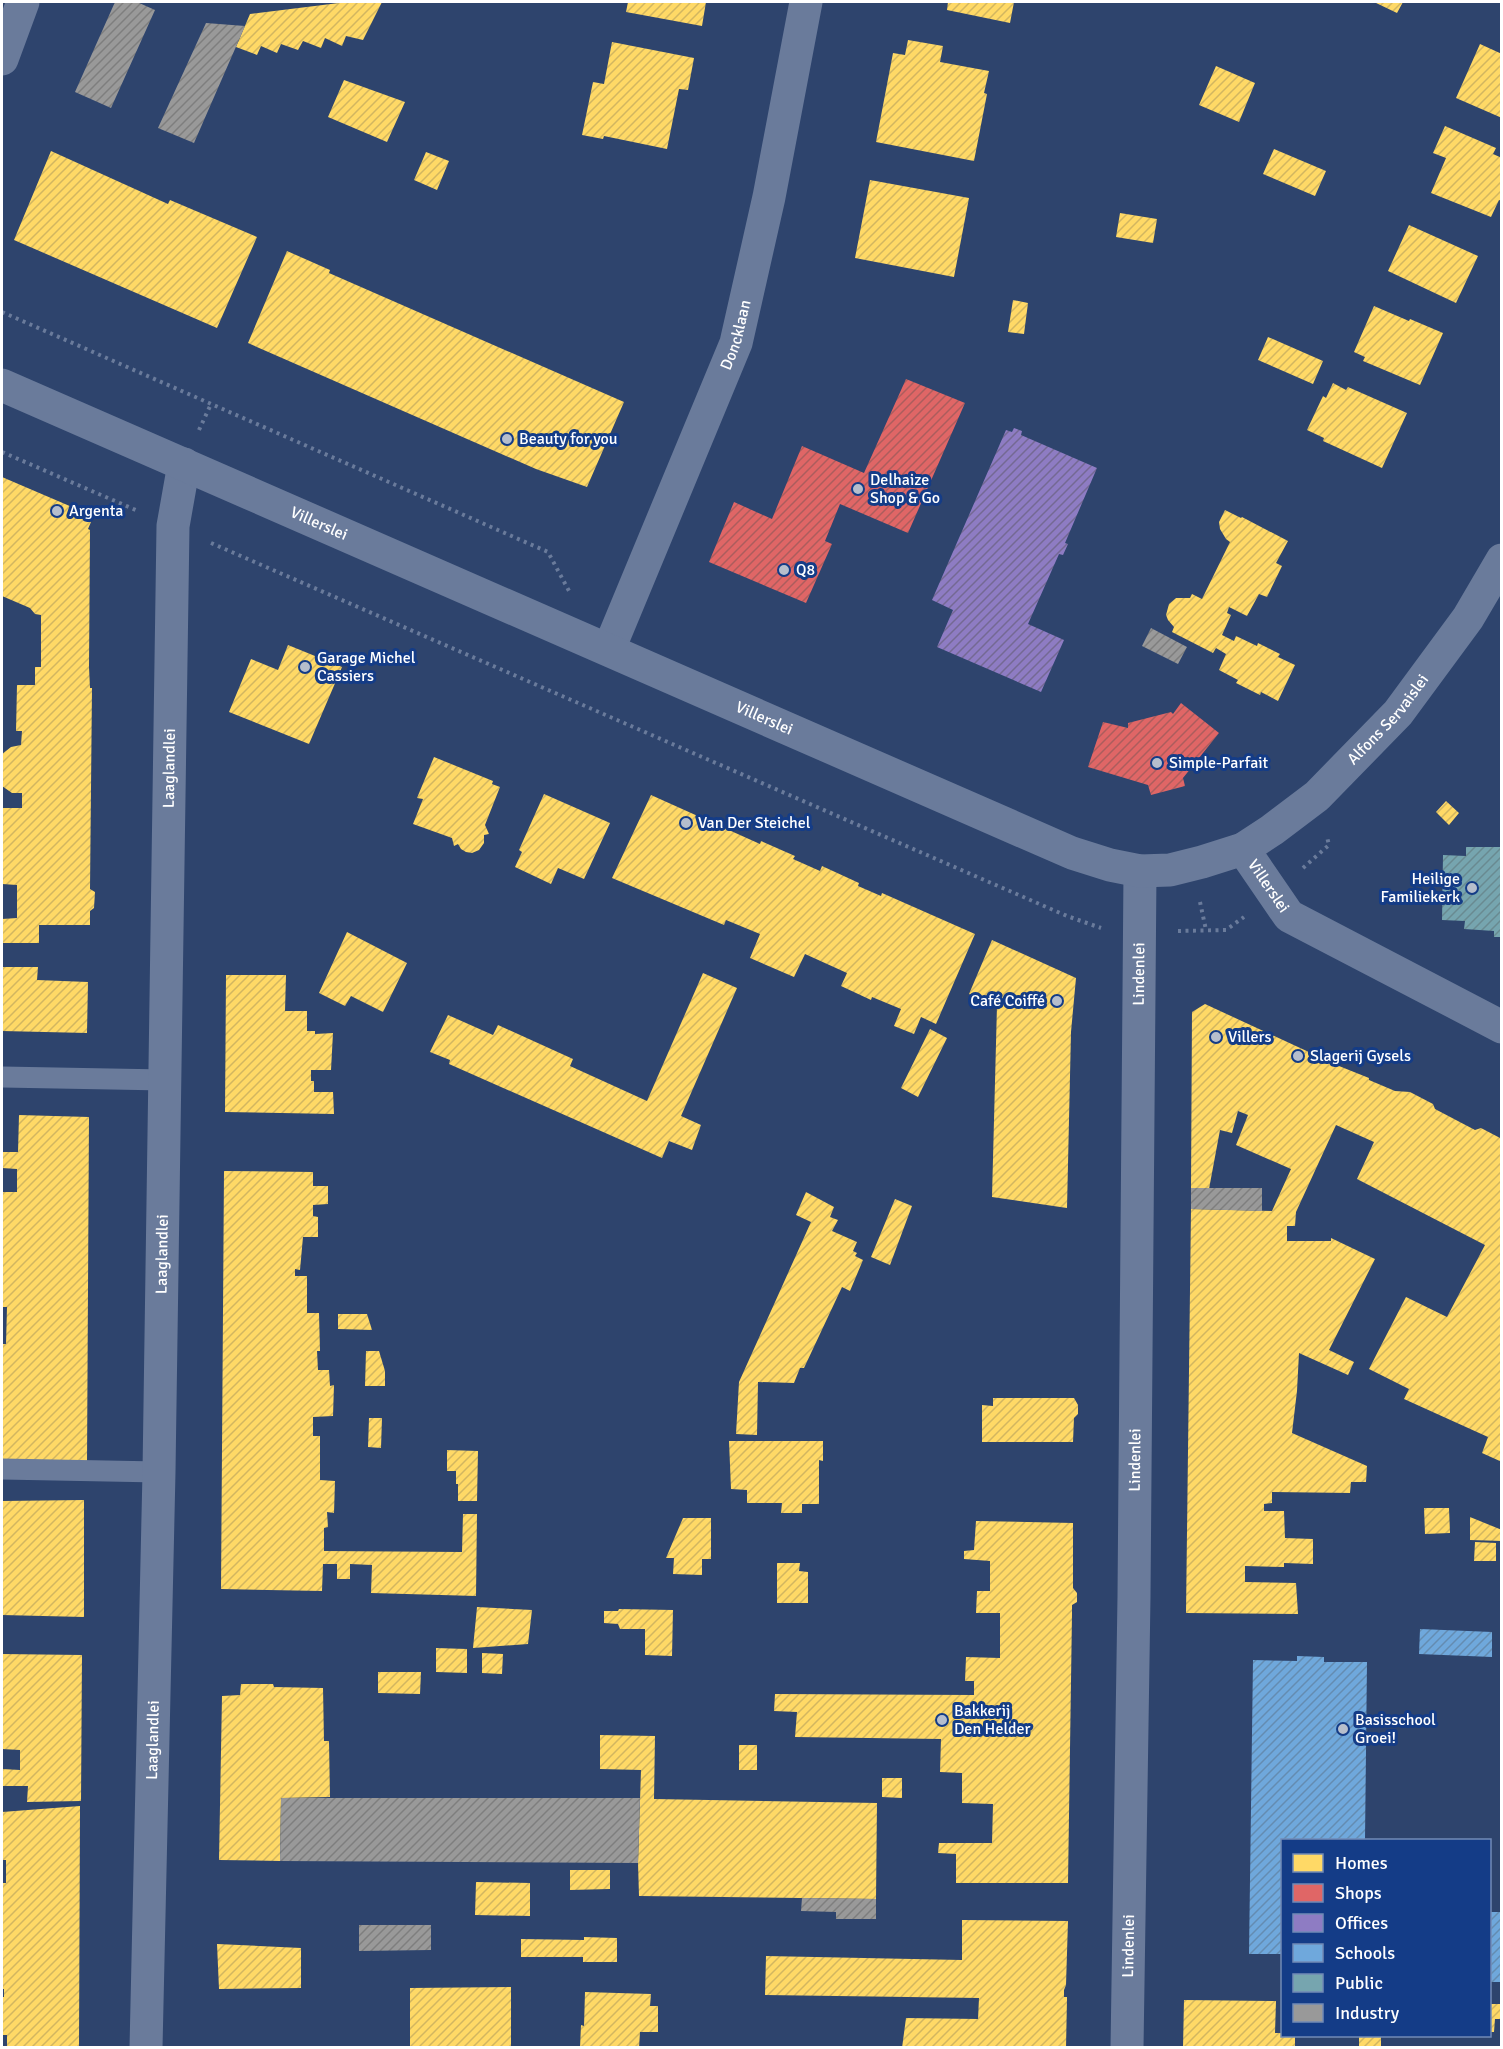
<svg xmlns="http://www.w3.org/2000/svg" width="1503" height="2049" font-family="Signika,sans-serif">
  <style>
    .homes { fill: url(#homes-hatch) }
    .shops { fill: url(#shops-hatch) }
    .offices { fill: url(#offices-hatch) }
    .schools { fill: url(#schools-hatch) }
    .public { fill: url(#public-hatch) }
    .industry { fill: url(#industry-hatch) }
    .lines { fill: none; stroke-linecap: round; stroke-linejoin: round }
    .path { stroke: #6a7b9b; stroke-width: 4; stroke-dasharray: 3 4.5; stroke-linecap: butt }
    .service { stroke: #6a7b9b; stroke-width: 21 }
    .minor { stroke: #6a7b9b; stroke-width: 33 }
    .tertiary { stroke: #6a7b9b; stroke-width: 33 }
    .poi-dot { fill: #b6becc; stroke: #143c87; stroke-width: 2 }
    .labels { text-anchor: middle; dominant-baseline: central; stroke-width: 6; stroke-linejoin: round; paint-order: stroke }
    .street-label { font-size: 16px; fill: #fff; stroke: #143c87 }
    .poi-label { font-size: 16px; fill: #fff; stroke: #143c87; text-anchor: start }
  </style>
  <defs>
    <pattern id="homes-hatch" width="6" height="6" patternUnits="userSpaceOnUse" patternTransform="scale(1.5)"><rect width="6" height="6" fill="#ffd966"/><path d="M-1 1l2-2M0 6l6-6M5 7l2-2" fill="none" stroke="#d2b660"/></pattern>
    <pattern id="shops-hatch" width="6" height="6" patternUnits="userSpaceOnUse" patternTransform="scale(1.5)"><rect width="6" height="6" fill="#e06666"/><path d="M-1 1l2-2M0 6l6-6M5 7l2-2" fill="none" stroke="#ac5d5d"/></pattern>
    <pattern id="offices-hatch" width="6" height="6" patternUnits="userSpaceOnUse" patternTransform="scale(1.5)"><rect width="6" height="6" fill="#8e7cc3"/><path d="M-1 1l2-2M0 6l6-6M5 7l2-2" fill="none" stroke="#746993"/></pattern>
    <pattern id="schools-hatch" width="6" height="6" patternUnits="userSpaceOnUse" patternTransform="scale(1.5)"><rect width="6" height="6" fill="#6fa8dc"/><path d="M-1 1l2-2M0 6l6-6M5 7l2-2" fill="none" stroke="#648cb1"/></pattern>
    <pattern id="public-hatch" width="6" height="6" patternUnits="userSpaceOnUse" patternTransform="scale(1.5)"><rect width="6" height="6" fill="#76a5af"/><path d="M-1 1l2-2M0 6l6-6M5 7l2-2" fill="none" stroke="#698a91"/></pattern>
    <pattern id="industry-hatch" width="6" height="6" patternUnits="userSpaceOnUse" patternTransform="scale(1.5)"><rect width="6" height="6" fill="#999"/><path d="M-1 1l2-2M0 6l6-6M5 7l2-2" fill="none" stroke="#7e7e7e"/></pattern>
  </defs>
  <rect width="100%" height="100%" fill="#2e446d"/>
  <!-- homes -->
  <path class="homes" d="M 347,2 L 382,2 L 363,40 L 346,36 L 342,46 L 325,38 L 321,48 L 303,41 L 298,50 L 281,44 L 277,53 L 261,46 L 257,55 L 236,47 L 250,14 Z
    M 628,2 L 706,2 L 702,26 L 626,12 Z
    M 948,2 L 1014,2 L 1010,23 L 947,10 Z
    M 1374,2 L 1403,2 L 1397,13 Z
    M 908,40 L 943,46 L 940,62 L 989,71 L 984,93 L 987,94 L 974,161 L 876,142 L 893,53 L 905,55 Z
    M 612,42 L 694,58 L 688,90 L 679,89 L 667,149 L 604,136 L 603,139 L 582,135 L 593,82 L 604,84 Z
    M 1480,44 L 1502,54 L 1502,118 L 1456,98 Z
    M 1216,66 L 1255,83 L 1239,122 L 1199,105 Z
    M 344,80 L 405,102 L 387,142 L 328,117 Z
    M 1445,126 L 1496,148 L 1493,154 L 1502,158 L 1502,201 L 1499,200 L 1491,217 L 1431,193 L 1446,158 L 1433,153 Z
    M 1274,149 L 1326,171 L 1315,196 L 1263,174 Z
    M 51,151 L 168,204 L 170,200 L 257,237 L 217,328 L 14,240 Z
    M 426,152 L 449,161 L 437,190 L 414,180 Z
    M 870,180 L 969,198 L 954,277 L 855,258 Z
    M 1120,213 L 1157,219 L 1153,243 L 1116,237 Z
    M 1409,225 L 1478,256 L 1456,303 L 1388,271 Z
    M 287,251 L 330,270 L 329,273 L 624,402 L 587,487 L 536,469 L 248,343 Z
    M 1013,300 L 1028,303 L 1024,334 L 1008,332 Z
    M 1374,306 L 1409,321 L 1410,319 L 1443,333 L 1420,385 L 1363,361 L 1365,357 L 1354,352 Z
    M 1268,337 L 1323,361 L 1313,384 L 1258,360 Z
    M 1333,383 L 1346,390 L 1348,387 L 1407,413 L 1382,468 L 1323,441 L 1324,438 L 1307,430 L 1323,396 L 1326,398 Z
    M 2,477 L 72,507 L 69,513 L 91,522 L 88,529 L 90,530 L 89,667 L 90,688 L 92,688 L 90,889 L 95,892 L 94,908 L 90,911 L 90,925 L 39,925 L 39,943 L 2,943 L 2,919 L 17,918 L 17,885 L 2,884 L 2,808 L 22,808 L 22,793 L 12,793 L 2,786 L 2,754 L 11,747 L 21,745 L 22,731 L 16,731 L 17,685 L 35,685 L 35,667 L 41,667 L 41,615 L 35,614 L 30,608 L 2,596 Z
    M 1225,510 L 1241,518 L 1242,517 L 1288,541 L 1276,563 L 1282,566 L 1267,597 L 1259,594 L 1247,616 L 1229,607 L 1227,613 L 1231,615 L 1222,635 L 1234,641 L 1236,636 L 1257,646 L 1258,643 L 1280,654 L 1278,657 L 1295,665 L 1278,701 L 1261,692 L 1260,695 L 1236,683 L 1238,680 L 1219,670 L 1226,654 L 1216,648 L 1213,653 L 1172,632 L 1174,627 L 1168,620 L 1166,615 L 1169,604 L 1176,598 L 1190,598 L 1192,594 L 1202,599 L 1230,542 L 1226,539 L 1220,529 L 1219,522 Z
    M 288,645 L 342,667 L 309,744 L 229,712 L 251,659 L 278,670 Z
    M 434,757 L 493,781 L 492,784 L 500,787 L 485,825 L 489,834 L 484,835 L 484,843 L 479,850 L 472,853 L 466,852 L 461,849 L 458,844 L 454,846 L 452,838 L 413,824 L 423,799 L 417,798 Z
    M 544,794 L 610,823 L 584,879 L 558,868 L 551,884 L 515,867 L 522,852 L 519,850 Z
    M 651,795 L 760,844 L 761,841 L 795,856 L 793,859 L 820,871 L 822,866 L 859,883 L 858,886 L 881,896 L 882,893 L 975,934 L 936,1024 L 921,1017 L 914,1034 L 894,1026 L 901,1009 L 872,997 L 871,1000 L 841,986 L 847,973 L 805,954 L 794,977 L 750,958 L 760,934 L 726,920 L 724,925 L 612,878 Z
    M 1446,801 L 1459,813 L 1449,825 L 1436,812 Z
    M 347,932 L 407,963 L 383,1012 L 351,996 L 345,1006 L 319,993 Z
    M 992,940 L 1076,978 L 1071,1032 L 1067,1208 L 992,1197 L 997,1005 L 969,994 Z
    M 2,967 L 38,967 L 37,980 L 88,982 L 87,1033 L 2,1031 Z
    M 703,973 L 737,988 L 681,1116 L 701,1125 L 692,1150 L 669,1141 L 662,1158 L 449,1064 L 450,1060 L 430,1052 L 448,1015 L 493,1035 L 498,1025 L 573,1059 L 570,1066 L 647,1101 Z
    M 226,975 L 286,975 L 285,1011 L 307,1011 L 307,1031 L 315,1031 L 315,1034 L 333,1033 L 331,1070 L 311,1070 L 311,1081 L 314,1081 L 314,1092 L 333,1092 L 334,1114 L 225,1112 Z
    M 1205,1004 L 1339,1066 L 1369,1078 L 1369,1080 L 1395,1091 L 1410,1092 L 1433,1104 L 1435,1109 L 1475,1130 L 1481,1128 L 1502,1139 L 1502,1462 L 1482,1453 L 1488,1437 L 1404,1399 L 1409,1389 L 1369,1369 L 1406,1297 L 1447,1317 L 1485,1245 L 1357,1179 L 1374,1142 L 1336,1125 L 1296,1212 L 1295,1226 L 1287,1226 L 1287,1241 L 1331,1241 L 1331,1238 L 1375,1259 L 1329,1350 L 1354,1362 L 1348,1375 L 1299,1353 L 1297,1391 L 1292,1433 L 1367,1466 L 1366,1482 L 1351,1482 L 1350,1493 L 1272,1492 L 1272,1503 L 1264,1504 L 1264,1511 L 1284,1511 L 1285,1538 L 1313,1539 L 1313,1564 L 1284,1563 L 1284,1567 L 1245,1566 L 1245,1582 L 1296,1583 L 1298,1614 L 1186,1613 L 1191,1209 L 1272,1211 L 1291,1169 L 1236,1145 L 1248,1115 L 1238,1111 L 1232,1133 L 1220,1130 L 1209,1189 L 1191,1188 L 1192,1012 Z
    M 930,1029 L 947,1038 L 918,1097 L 901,1088 Z
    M 19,1115 L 89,1117 L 87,1462 L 2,1460 L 2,1344 L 6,1344 L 7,1307 L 2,1307 L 2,1192 L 17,1192 L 17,1169 L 2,1168 L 2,1152 L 18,1152 Z
    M 224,1171 L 313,1172 L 313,1186 L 328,1186 L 328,1204 L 313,1205 L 313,1216 L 318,1217 L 318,1237 L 303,1237 L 300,1270 L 295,1269 L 295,1276 L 307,1276 L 307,1313 L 319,1313 L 320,1351 L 317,1351 L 318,1370 L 329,1370 L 330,1386 L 334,1385 L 333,1416 L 313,1417 L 313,1436 L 320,1436 L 320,1480 L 335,1481 L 334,1513 L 327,1512 L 328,1527 L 324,1528 L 324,1551 L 462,1552 L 463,1514 L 477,1514 L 476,1596 L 371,1593 L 372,1565 L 350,1564 L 350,1579 L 337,1579 L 337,1564 L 323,1564 L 322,1591 L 221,1589 Z
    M 806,1192 L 834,1207 L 830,1217 L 838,1220 L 832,1231 L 857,1242 L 853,1251 L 857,1253 L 855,1256 L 863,1260 L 850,1291 L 842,1287 L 804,1368 L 800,1368 L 794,1383 L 758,1382 L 757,1435 L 736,1434 L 739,1382 L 811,1222 L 796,1215 Z
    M 895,1199 L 912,1206 L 890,1265 L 871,1257 Z
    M 338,1314 L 367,1314 L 372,1330 L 338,1329 Z
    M 366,1351 L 379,1351 L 385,1371 L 385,1386 L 365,1386 Z
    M 993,1398 L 1074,1398 L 1078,1405 L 1078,1414 L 1074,1418 L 1073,1442 L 982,1442 L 982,1405 L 993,1406 Z
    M 369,1418 L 382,1418 L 381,1448 L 368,1447 Z
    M 729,1441 L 823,1441 L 823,1461 L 819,1460 L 819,1504 L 802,1504 L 802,1513 L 781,1513 L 782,1503 L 747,1503 L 747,1490 L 731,1489 Z
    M 447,1450 L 478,1451 L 477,1501 L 458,1501 L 458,1484 L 456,1484 L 456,1471 L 447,1471 Z
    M 84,1500 L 84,1617 L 2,1615 L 2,1501 Z
    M 1424,1508 L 1449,1508 L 1450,1533 L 1425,1534 Z
    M 1470,1517 L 1502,1530 L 1502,1541 L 1470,1540 Z
    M 683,1518 L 711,1518 L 711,1559 L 702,1559 L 702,1575 L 673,1574 L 674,1558 L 666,1558 Z
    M 976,1521 L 1073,1523 L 1073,1588 L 1077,1593 L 1077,1602 L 1072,1605 L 1072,1614 L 1068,1883 L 956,1883 L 956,1854 L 938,1853 L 939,1843 L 992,1843 L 993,1804 L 962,1803 L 962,1773 L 940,1772 L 941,1739 L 795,1737 L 797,1712 L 774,1711 L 775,1694 L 974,1695 L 974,1681 L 965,1681 L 966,1657 L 1000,1658 L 1000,1613 L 976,1613 L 977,1591 L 990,1591 L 990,1561 L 964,1559 L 964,1551 L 974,1550 Z
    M 1475,1542 L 1496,1543 L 1496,1561 L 1474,1561 Z
    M 777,1563 L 800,1563 L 799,1571 L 808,1572 L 808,1603 L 777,1603 Z
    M 477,1607 L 532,1610 L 528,1644 L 473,1648 Z
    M 619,1609 L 673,1610 L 672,1656 L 645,1655 L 645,1629 L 620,1629 L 618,1624 L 604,1623 L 604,1611 L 618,1611 Z
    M 436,1648 L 467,1649 L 467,1673 L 436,1672 Z
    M 482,1653 L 503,1654 L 502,1674 L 482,1673 Z
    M 2,1654 L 82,1655 L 81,1801 L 27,1802 L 28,1786 L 2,1786 L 2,1769 L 20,1770 L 20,1750 L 2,1749 Z
    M 378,1672 L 421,1672 L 420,1694 L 378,1693 Z
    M 241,1684 L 273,1684 L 274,1687 L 323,1688 L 324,1741 L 329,1741 L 330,1797 L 281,1798 L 280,1861 L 219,1860 L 222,1696 L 240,1695 Z
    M 600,1735 L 655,1736 L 654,1799 L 877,1803 L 876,1899 L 639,1896 L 638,1863 L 641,1770 L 600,1769 Z
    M 739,1745 L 757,1745 L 757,1770 L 739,1770 Z
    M 882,1778 L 902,1778 L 902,1798 L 882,1797 Z
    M 80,1806 L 79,2048 L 7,2048 L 7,2035 L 2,2035 L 2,1997 L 4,1997 L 4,1989 L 2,1989 L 2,1883 L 6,1883 L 6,1860 L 2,1860 L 2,1812 Z
    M 570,1870 L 610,1870 L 610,1889 L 570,1890 Z
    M 476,1882 L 530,1883 L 530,1916 L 475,1915 Z
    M 962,1920 L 1068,1921 L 1066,1985 L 1064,1990 L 1064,1997 L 1067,1997 L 1067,1999 L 1066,2048 L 902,2048 L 906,2018 L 978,2019 L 979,1998 L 765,1995 L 766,1956 L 962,1960 Z
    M 584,1937 L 617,1938 L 617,1962 L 583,1962 L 583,1957 L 521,1957 L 521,1939 L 584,1940 Z
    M 217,1944 L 301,1948 L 301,1988 L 219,1989 Z
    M 511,1987 L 511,2048 L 410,2048 L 410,1988 Z
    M 585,1992 L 651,1994 L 650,2006 L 658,2006 L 658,2032 L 640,2032 L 639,2048 L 580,2048 L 581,2025 L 584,2026 Z
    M 1184,2000 L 1276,2001 L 1275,2033 L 1282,2033 L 1282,2036 L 1295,2036 L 1295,2048 L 1183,2048 Z
    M 1490,2004 L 1502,2004 L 1502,2019 L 1495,2019 L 1494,2032 L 1490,2032 Z
    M 1359,2036 L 1381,2036 L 1381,2048 L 1359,2048 Z"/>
  <!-- shops -->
  <path class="shops" d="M 906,379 L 965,403 L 908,533 L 840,504 L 825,541 L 832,544 L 806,603 L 709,562 L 734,502 L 772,519 L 802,446 L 864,473 Z
    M 1181,703 L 1219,733 L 1183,778 L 1185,786 L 1151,795 L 1148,785 L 1088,767 L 1103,722 L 1128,728 L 1128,723 L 1171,712 L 1173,714 Z"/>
  <!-- offices -->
  <path class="offices" d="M 1014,428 L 1022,431 L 1021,435 L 1097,468 L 1065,543 L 1068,544 L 1063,555 L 1059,554 L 1028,624 L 1064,640 L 1041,692 L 937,647 L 953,610 L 932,600 L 1006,430 L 1012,432 Z"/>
  <!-- schools -->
  <path class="schools" d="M 1420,1629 L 1492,1632 L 1492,1657 L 1419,1654 Z
    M 1297,1656 L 1324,1657 L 1324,1662 L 1367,1662 L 1365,1840 L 1282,1840 L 1282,1954 L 1249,1954 L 1253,1660 L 1297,1661 Z
    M 1490,1912 L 1502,1912 L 1502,1982 L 1490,1982 Z"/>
  <!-- public -->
  <path class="public" d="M 1466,847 L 1502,847 L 1502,937 L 1494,937 L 1494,931 L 1464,929 L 1465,921 L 1442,920 L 1443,855 L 1466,856 Z"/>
  <!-- industry -->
  <path class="industry" d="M 115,2 L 137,2 L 155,10 L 111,108 L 75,92 Z
    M 206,23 L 245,26 L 194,143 L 158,128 Z
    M 1151,628 L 1187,647 L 1178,664 L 1142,646 Z
    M 1191,1188 L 1262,1188 L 1262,1211 L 1191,1209 Z
    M 281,1798 L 640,1798 L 638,1863 L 280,1861 Z
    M 802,1898 L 876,1899 L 876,1919 L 836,1919 L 836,1912 L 801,1911 Z
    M 359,1925 L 431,1925 L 431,1950 L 359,1951 Z"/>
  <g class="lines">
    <!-- path -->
    <path class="path" d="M 2,312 L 548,552 L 569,591
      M 199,430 L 211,404
      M 2,452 L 138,511
      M 211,543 L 1067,916 L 1101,928
      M 1303,868 L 1329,845 L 1327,837
      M 1200,902 L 1206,930
      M 1178,931 L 1226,930 L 1244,917"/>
    <!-- service -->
    <path class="service" d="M 2,1077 L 165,1080
      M 2,1469 L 159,1472"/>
    <!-- minor -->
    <g class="minor">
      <path d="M 2,59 L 23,2"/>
      <path id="s1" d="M 609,649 L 736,343 L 769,197 L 806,2"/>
      <path id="s2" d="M 1243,849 L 1289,916 L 1502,1027"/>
      <path id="s3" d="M 146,2048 L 159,1472 L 173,526 L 184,464"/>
      <path id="s4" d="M 1127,2048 L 1134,1596 L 1140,871"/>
    </g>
    <!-- tertiary -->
    <path class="tertiary" id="s5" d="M 2,385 L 1072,853 L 1110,865 L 1140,871 L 1170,870 L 1202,862 L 1243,849 L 1272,830 L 1317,796 L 1398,713 L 1468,618 L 1502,560"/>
  </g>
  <!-- markers -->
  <g class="poi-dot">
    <circle cx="507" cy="439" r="6"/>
    <circle cx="858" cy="489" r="6"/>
    <circle cx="57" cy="511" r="6"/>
    <circle cx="784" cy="570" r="6"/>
    <circle cx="305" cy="667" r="6"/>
    <circle cx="1157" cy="763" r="6"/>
    <circle cx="686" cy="823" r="6"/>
    <circle cx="1472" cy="888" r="6"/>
    <circle cx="1057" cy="1001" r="6"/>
    <circle cx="1216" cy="1037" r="6"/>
    <circle cx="1298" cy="1056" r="6"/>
    <circle cx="942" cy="1720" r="6"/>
    <circle cx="1343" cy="1729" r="6"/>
  </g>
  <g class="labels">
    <!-- street labels -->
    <g class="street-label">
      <text stroke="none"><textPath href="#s1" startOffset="339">Doncklaan</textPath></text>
      <text stroke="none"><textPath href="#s5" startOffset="346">Villerslei</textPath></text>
      <text stroke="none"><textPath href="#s5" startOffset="832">Villerslei</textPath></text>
      <text stroke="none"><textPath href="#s5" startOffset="1540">Alfons Servaislei</textPath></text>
      <text stroke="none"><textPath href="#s3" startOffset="1280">Laaglandlei</textPath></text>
      <text stroke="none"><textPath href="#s2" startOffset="45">Villerslei</textPath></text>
      <text stroke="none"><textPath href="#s4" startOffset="1074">Lindenlei</textPath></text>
      <text stroke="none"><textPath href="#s3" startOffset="794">Laaglandlei</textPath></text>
      <text stroke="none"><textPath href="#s4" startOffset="588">Lindenlei</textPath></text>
      <text stroke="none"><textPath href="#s3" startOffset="308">Laaglandlei</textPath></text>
      <text stroke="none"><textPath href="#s4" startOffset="102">Lindenlei</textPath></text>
    </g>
    <!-- poi labels -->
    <g class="poi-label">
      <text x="519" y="439">Beauty for you</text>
      <text x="870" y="480">Delhaize<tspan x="870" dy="18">Shop &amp; Go</tspan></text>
      <text x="69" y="511">Argenta</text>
      <text x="796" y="570">Q8</text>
      <text x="317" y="658">Garage Michel<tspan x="317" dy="18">Cassiers</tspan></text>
      <text x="1169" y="763">Simple-Parfait</text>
      <text x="698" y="823">Van Der Steichel</text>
      <text x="1460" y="879" text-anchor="end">Heilige<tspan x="1460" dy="18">Familiekerk</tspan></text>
      <text x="1045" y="1001" text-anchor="end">Café Coiffé</text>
      <text x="1228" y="1037">Villers</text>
      <text x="1310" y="1056">Slagerij Gysels</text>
      <text x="954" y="1711">Bakkerij<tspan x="954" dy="18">Den Helder</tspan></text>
      <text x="1355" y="1720">Basisschool<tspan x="1355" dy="18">Groei!</tspan></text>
    </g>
  </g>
  <!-- border -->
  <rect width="1503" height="2049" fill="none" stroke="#ffffff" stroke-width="6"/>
  <!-- legend -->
  <rect x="1281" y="1839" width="210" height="198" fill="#143c87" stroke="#728ab7" stroke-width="1.5"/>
  <rect x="1293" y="1854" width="30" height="18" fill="#ffd966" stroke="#728ab7" stroke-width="1.5"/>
  <text x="1335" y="1869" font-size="18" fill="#ffffff">Homes</text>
  <rect x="1293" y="1884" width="30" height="18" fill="#e06666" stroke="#728ab7" stroke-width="1.5"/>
  <text x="1335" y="1899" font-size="18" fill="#ffffff">Shops</text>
  <rect x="1293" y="1914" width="30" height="18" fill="#8e7cc3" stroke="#728ab7" stroke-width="1.5"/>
  <text x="1335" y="1929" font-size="18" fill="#ffffff">Offices</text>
  <rect x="1293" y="1944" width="30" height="18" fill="#6fa8dc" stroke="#728ab7" stroke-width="1.5"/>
  <text x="1335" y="1959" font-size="18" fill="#ffffff">Schools</text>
  <rect x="1293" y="1974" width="30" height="18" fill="#76a5af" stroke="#728ab7" stroke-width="1.5"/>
  <text x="1335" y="1989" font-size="18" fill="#ffffff">Public</text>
  <rect x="1293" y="2004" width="30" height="18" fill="#999999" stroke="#728ab7" stroke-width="1.5"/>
  <text x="1335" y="2019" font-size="18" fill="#ffffff">Industry</text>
</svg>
